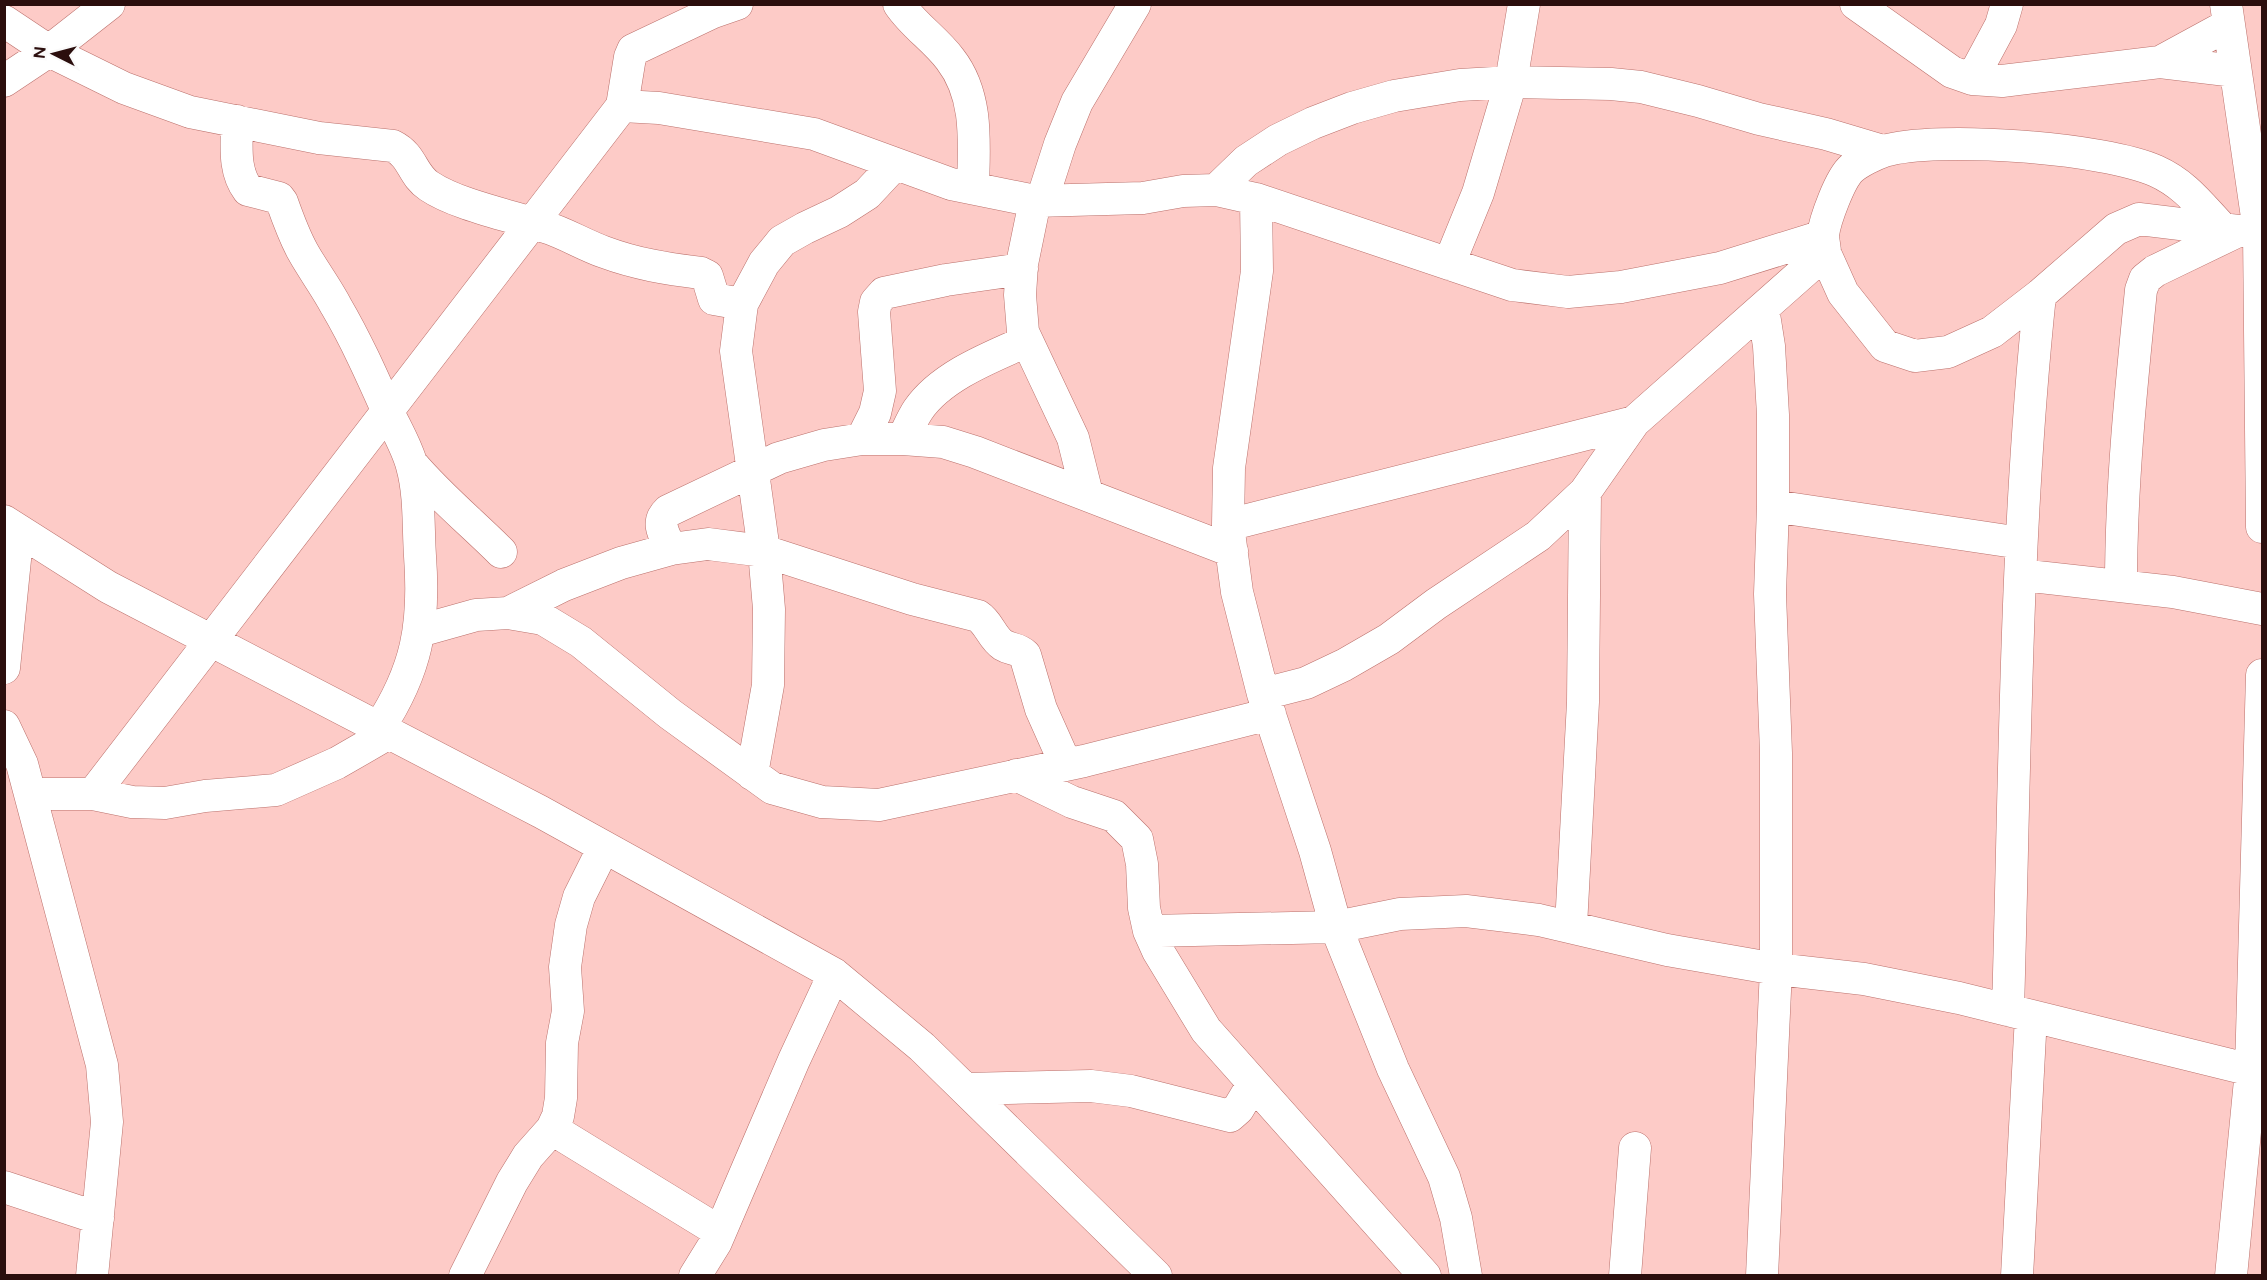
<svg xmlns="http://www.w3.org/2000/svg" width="2267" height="1280" font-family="Figtree,sans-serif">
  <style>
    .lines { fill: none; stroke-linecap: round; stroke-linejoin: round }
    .minor-casing { stroke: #bb706b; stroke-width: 33 }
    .minor { stroke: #fff; stroke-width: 32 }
  </style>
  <rect width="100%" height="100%" fill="#fdcbc7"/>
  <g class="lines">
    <!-- minor casing -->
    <g class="minor-casing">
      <path id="minor" d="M 899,4 C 913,25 935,39 950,59 C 979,96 974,144 973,188
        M 1856,4 L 1952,72 L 1972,79 L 2002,81 L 2160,62 L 2235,71
        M 2226,4 L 2259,231 L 2262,527
        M 4,21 L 49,51 L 124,88 L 190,112 L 319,138 L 393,146 C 413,156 412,175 429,186 C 457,205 512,216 545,227 C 565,233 584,245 604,252 C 636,264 668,269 701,273 L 707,276 L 714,299 L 742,304
        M 2160,62 L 2228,25
        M 1972,79 L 2001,25 L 2007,4
        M 4,81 L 49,51 L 109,4
        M 622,106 L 659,108 L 814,134 L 951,184 L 1035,201 L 1143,198 L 1183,191 L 1216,190 L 1256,199 L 1512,285 L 1568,292 L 1621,287 L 1720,268 L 1823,236
        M 237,121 C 237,145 233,170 248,190 L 279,198 L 282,202 C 288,219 294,236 303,252 C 313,270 326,287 336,306 C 356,340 372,376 388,412 C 396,429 407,447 412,466 C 420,495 418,526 420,556 C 425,625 417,670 379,728
        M 1216,190 L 1246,161 L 1278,140 L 1313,123 L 1352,108 L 1394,96 L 1460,85 L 1511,82 L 1611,84 L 1641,87 L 1698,101 L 1759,119 L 1826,134 L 1883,151
        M 1256,199 L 1257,271 L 1229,468 L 1228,525 L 1237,592 L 1263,694 L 1315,851 L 1336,927 L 1393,1069 L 1444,1177 L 1456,1218 L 1466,1276
        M 1042,200 L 1060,144 L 1077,102 L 1135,4
        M 1035,201 L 1022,264 L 1020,295 L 1023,332 L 1073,438 L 1087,494
        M 1825,253 L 1843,293 L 1885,346 L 1915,356 L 1948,352 L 1992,332 L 2040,295 L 2116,229 L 2139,219 L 2238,231 L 2259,231
        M 1449,264 L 1478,193 L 1511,82 L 1524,4
        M 862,439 L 875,413 L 880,391 L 874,312 L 876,302 L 884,293 L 946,280 L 1022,269
        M 903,439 C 908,429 912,419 918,410 C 941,376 991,357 1027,341
        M 412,464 C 439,496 472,523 501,552
        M 1773,506 L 2021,543
        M 4,521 L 108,587 L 541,812 L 834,974 L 922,1047 L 1156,1276
        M 1228,525 L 1634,422
        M 671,549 C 665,536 655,523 668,511 L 779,458 L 824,445 L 862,439 L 903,439 L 943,442 L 975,452 L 1232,551
        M 2021,575 L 2173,592 L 2262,609
        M 2121,586 C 2121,486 2131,388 2141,290 L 2145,279 L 2155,271 L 2238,231
        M 508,613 L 564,585 L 621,563 L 671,549 L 708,544 L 764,551 L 912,599 L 978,616 C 989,623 992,638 1003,645 C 1011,650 1018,648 1025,655 L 1041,709 L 1066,765
        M 419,631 L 476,615 L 508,613 L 543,619 L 581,642 L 670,714 L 772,788 L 822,802 L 879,805 L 1084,761 L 1270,714
        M 4,668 L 18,530
        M 1263,694 L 1306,683 L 1344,665 L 1389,639 L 1436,604 L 1538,536 L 1585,492 L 1634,422 L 1825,253 C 1825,247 1823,241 1823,235 C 1825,220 1840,178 1852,168 C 1859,162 1875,154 1884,151 C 1936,135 2106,148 2156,171 C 2185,184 2200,205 2221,227
        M 4,726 L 22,764 L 102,1065 L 107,1122 L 92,1276
        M 752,774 L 768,685 L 769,609 L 764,551 L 736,351 L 742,304 L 764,263 L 782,241 L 805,228 L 839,212 L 867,194 L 895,164
        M 1016,775 L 1072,802 L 1114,816 L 1137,839 L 1142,864 L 1144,908 L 1149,931 L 1158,951 L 1206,1030 L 1425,1276
        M 30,794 L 93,794 L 132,802 L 165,803 L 205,796 L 276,790 L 337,763 L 389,733
        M 93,794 L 622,106 L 630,57 L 633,50 L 711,13 L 737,4
        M 1571,926 L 1583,702 L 1585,492
        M 1149,931 L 1336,927 L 1400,914 L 1466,911 L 1539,920 L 1667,950 L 1776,969 L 1864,979 L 1959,998 L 2251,1070
        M 2008,1010 C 2015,772 2015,532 2040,295
        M 965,1089 L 1091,1086 L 1131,1091 L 1230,1116 L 1238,1109 L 1253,1084
        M 552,1129 L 720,1232
        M 4,1187 L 98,1218
        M 465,1276 L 512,1182 L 528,1156 L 552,1129 L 558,1116 L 561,1098 L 562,1043 L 568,1011 L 565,967 L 571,925 L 579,897 L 604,847
        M 695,1276 L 716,1242 L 794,1060 L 834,974
        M 1625,1276 L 1635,1148
        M 1762,1276 L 1776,969 L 1776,753 L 1770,594 L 1773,506 L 1773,415 L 1769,346 L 1763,308
        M 2017,1276 L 2031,1016
        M 2231,1276 L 2251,1070 L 2262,675"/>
    </g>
    <!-- minor -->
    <use href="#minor" class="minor"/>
  </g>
  <!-- border -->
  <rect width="2267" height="1280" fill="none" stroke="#2b0e0d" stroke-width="12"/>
  <!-- north arrow -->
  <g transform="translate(54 54) rotate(276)" stroke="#fafafa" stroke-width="4.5" paint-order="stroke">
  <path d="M0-4.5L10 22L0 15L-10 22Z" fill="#2b0e0d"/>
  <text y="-9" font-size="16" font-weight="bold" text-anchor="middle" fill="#2b0e0d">N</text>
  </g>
</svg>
